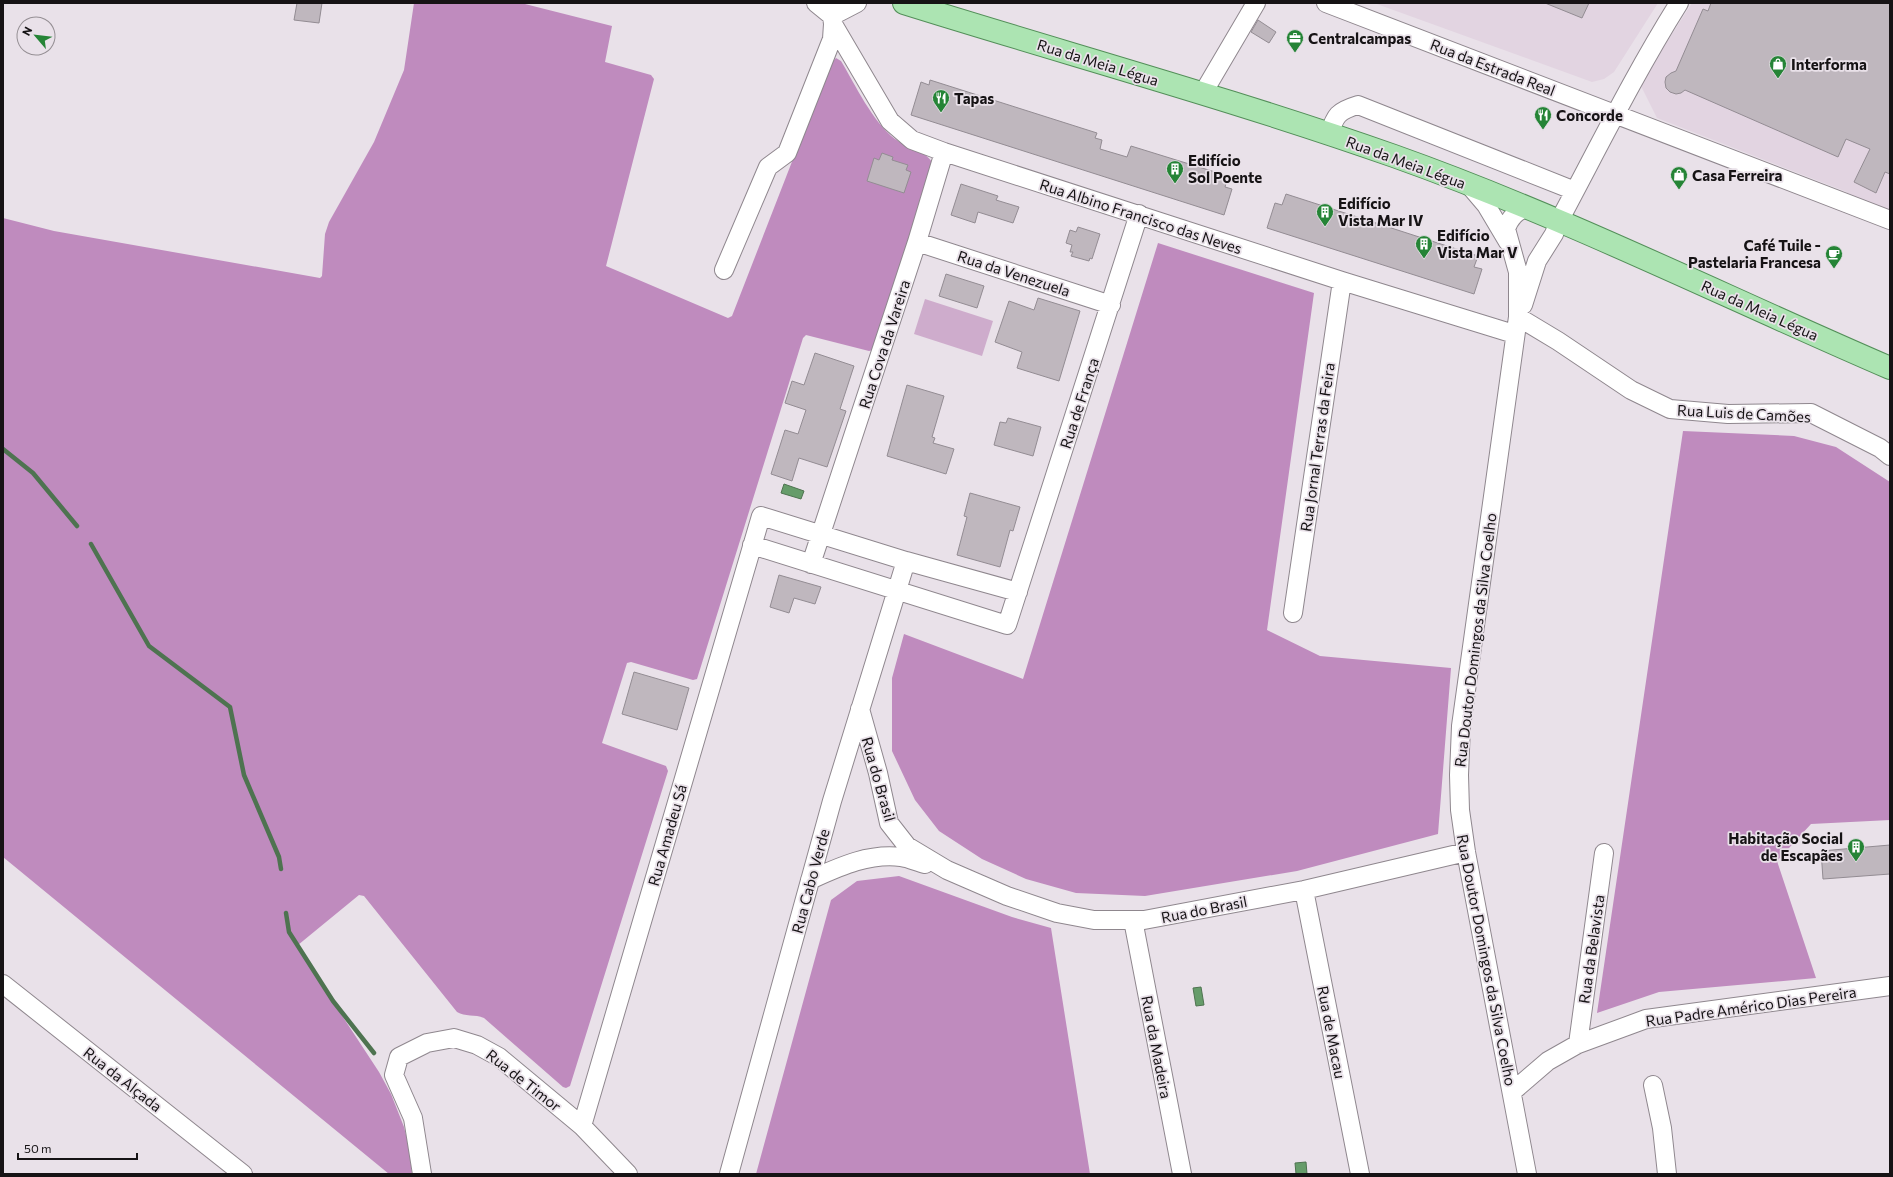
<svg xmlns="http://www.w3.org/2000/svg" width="1893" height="1177" font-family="Commissioner,sans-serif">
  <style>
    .built { fill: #e2d4e1 }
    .green { fill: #ceaccc }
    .forest { fill: #bf8bbe }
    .water { fill: #669c6a; stroke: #4e7350 }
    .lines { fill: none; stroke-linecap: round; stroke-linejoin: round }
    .stream { stroke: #4e7350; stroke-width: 4.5 }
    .building { fill: #bfb7be; stroke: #938c93 }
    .minor-casing { stroke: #8f878e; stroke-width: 20 }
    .major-casing { stroke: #538f59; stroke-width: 24 }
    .minor { stroke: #fff; stroke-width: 18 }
    .major { stroke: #ace4b2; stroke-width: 22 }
    .labels { text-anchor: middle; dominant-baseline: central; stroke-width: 3.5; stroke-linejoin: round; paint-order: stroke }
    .poi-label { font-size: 15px; font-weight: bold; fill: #161315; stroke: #e9e1e9; text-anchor: start }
    .street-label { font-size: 15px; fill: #161315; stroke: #e9e1e9 }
  </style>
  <rect width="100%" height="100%" fill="#e9e1e9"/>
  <!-- built -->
  <path class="built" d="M 1374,3 L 1658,3 L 1614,72 L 1604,79 L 1592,82 Z
    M 1692,3 L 1890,3 L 1890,212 L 1846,195 L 1847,192 L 1657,118 L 1640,84 Z"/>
  <!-- green -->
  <path class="green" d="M 925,299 L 993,321 L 982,356 L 914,334 Z"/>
  <!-- forest -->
  <path class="forest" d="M 414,3 L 521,3 L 612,26 L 605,62 L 651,75 L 654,79 L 606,266 L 728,318 L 732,316 L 830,64 L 836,58 L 841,61 C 856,86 872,121 895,139 C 907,148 930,151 934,167 L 873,350 L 869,351 L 806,335 L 803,338 L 697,679 L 693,680 L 631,662 L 627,663 L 602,743 L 666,766 L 668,771 L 570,1086 L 566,1088 L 563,1087 L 484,1018 C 475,1014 465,1017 457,1012 L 364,896 L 359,895 L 298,945 L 299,950 L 379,1072 L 391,1094 L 404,1127 L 409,1147 L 412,1174 L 389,1174 L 3,857 L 3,218 L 54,231 L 320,278 L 322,276 L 325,234 L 329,222 L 374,142 L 404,70 Z
    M 1158,243 L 1314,293 L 1267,630 L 1320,656 L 1451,668 L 1438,834 L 1297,871 L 1145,896 L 1076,893 L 1026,879 L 982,859 L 939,831 L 915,800 L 892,751 L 892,678 L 904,634 L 1023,679 Z
    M 1683,431 L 1794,436 L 1836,447 L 1890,482 L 1890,820 L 1811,824 L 1777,861 L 1816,978 L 1659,992 L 1597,1013 Z
    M 899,876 L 1012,917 L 1051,928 L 1090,1174 L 756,1174 L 831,900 L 857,881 Z"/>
  <!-- water -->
  <path class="water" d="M 784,484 L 804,491 L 801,499 L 781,493 Z
    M 1201,987 L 1204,1005 L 1196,1006 L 1193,988 Z
    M 1306,1162 L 1307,1174 L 1296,1174 L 1295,1163 Z"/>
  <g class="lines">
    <!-- stream -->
    <path class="stream" d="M 3,449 L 33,473 L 77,526
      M 91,544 L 149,646 L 230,707 L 244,775 L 279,857 L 281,869
      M 286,913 L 289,932 L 333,1001 L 374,1053"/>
  </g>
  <!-- building -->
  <path class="building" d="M 297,3 L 322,3 L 319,23 L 294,20 Z
    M 1545,3 L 1589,3 L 1582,18 Z
    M 1711,3 L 1890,3 L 1890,174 L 1885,172 L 1876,193 L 1854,182 L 1870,149 L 1846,139 L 1838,157 L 1685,90 L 1681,93 L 1676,94 L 1670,92 L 1666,88 L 1665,82 L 1666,77 L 1671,73 L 1676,71 L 1703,9 L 1708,11 Z
    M 1258,20 L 1276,32 L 1269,43 L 1251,32 Z
    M 930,80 L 1097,133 L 1095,138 L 1102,140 L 1100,149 L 1127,157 L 1131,146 L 1228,176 L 1225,187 L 1232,189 L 1224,215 L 911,115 L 921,82 L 929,85 Z
    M 882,153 L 893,157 L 892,160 L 908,165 L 906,170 L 911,172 L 904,193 L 867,181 L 874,158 L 879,160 Z
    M 961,184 L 998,196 L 996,200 L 1019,207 L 1013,223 L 978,212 L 975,223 L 951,215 Z
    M 1286,194 L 1478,256 L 1474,267 L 1482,269 L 1474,294 L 1267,228 L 1275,203 L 1282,205 Z
    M 1078,227 L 1100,234 L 1092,259 L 1090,258 L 1089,261 L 1071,256 L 1073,252 L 1070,252 L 1072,245 L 1066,243 L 1070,230 L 1076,232 Z
    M 946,274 L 984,286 L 977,308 L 939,296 Z
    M 1038,298 L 1080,311 L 1059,381 L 1017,368 L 1022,352 L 995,342 L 1009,301 L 1034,310 Z
    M 815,353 L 854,366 L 840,409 L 846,411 L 827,467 L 799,458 L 792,481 L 771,474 L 785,430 L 798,434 L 806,410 L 785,403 L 792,381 L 804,385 Z
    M 907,385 L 944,396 L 932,437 L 935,438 L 933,443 L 954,449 L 946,474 L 887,456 Z
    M 1008,418 L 1041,427 L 1033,456 L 994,445 L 1000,422 L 1006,423 Z
    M 970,493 L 1020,507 L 1013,531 L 1010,530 L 1000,567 L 957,555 L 967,517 L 964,516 Z
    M 779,575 L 821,587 L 815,604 L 794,598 L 789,613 L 770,607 Z
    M 634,672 L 689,688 L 677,730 L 622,714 Z
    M 1890,845 L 1890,874 L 1823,879 L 1821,851 Z"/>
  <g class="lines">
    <!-- minor casing -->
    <g class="minor-casing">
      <path id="minor" d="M 816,3 L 832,16
        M 836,3 L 832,16 L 833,24 L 890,121 L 912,140 L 944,152 L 1342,281 L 1514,334
        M 1326,3 L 1890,220
        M 832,16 L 857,3
        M 1203,93 L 1256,3
        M 1329,135 C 1335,115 1338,111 1358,105 L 1575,191
        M 1469,185 L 1486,205 L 1508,242
        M 1527,207 C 1516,212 1510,217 1506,229 L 1518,272 L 1518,317 L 1461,726 L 1459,775 L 1460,810 L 1466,852 L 1527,1174
        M 917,242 L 1111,305
        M 724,270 L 768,167 L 787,153 L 832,39 L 833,24
        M 1523,305 L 1537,261 L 1554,234 L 1559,221 C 1598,148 1635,73 1679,3
        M 1518,317 L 1558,341 L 1631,390 L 1670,409 L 1728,414 L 1811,413 L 1880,448 L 1890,456
        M 752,545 L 1007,625 L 1139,214
        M 811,564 L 917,242 L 944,152
        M 1293,613 L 1342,281
        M 860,709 L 878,773 L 889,823 L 907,846 L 947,870 L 1007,896 L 1057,913 L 1094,920 L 1144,920 L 1304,890 L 1466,852
        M 810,880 C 839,867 868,853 901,857 C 909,858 917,862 925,864
        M 1304,890 L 1360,1174
        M 1133,920 L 1182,1174
        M 3,984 L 243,1174
        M 1578,1044 L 1604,853
        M 1653,1085 L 1662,1128 L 1667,1174
        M 1512,1092 L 1548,1061 L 1578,1044 L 1646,1019 L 1890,986
        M 582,1126 L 761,516 L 906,561 L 1018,592
        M 422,1174 L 413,1118 L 394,1075 L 399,1057 L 427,1043 L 454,1038 L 477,1045 L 499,1057 L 582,1126 L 628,1174
        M 729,1174 L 832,801 L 906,561"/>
    </g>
    <!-- major casing -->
    <g class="major-casing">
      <path id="major" d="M 904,3 C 1067,54 1232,99 1394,156 C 1563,216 1725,297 1890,368"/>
    </g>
    <!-- minor -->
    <use href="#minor" class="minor"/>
    <!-- major -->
    <use href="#major" class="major"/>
  </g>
  <!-- icons -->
  <defs>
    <g id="office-pin" transform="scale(0.9)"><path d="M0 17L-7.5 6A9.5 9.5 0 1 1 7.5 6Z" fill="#258436" stroke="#e9e1e9"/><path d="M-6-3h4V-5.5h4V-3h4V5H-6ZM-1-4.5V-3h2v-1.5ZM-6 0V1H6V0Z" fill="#fff"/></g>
    <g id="shop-pin" transform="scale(0.9)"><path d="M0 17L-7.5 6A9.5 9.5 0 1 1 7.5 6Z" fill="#258436" stroke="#e9e1e9"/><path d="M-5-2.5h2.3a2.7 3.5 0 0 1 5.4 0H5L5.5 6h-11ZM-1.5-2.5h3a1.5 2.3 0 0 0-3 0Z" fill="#fff"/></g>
    <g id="restaurant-pin" transform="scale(0.9)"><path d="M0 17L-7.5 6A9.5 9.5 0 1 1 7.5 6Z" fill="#258436" stroke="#e9e1e9"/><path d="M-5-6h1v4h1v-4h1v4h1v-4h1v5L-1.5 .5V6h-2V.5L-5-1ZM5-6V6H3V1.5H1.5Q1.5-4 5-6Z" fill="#fff"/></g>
    <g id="building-pin" transform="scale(0.9)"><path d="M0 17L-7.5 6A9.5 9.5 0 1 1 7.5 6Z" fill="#258436" stroke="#e9e1e9"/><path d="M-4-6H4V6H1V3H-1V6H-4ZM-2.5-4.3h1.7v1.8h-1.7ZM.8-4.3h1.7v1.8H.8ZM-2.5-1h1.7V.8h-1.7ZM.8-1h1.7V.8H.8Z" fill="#fff"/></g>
    <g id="cafe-pin" transform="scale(0.9)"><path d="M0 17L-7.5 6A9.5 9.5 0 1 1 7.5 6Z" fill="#258436" stroke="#e9e1e9"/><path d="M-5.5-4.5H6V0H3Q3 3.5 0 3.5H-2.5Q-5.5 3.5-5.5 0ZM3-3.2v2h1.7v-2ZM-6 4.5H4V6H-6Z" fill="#fff"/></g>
  </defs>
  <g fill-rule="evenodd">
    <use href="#office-pin" x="1295" y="38"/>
    <use href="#shop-pin" x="1778" y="64"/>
    <use href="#restaurant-pin" x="941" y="98"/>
    <use href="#restaurant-pin" x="1543" y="115"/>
    <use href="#building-pin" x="1175" y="169"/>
    <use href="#shop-pin" x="1679" y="175"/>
    <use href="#building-pin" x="1325" y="212"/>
    <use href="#building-pin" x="1424" y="244"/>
    <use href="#cafe-pin" x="1834" y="254"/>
    <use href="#building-pin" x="1856" y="847"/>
  </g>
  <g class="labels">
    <!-- poi labels -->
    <g class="poi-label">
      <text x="1308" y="38">Centralcampas</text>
      <text x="1791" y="64">Interforma</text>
      <text x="954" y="98">Tapas</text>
      <text x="1556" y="115">Concorde</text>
      <text x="1188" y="160">Edifício<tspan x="1188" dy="17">Sol Poente</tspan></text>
      <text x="1692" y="175">Casa Ferreira</text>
      <text x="1338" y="203">Edifício<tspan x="1338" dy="17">Vista Mar IV</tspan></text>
      <text x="1437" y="235">Edifício<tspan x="1437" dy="17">Vista Mar V</tspan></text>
      <text x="1821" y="245" text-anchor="end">Café Tuile -<tspan x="1821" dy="17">Pastelaria Francesa</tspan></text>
      <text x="1843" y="838" text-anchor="end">Habitação Social<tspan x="1843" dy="17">de Escapães</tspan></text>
    </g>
    <!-- street labels -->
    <g class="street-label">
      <text transform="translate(1098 62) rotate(17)">Rua da Meia Légua</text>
      <text transform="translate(1493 67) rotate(21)">Rua da Estrada Real</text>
      <text transform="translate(1406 162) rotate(20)">Rua da Meia Légua</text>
      <text transform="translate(1141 216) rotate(18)">Rua Albino Francisco das Neves</text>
      <text transform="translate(1014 273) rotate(18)">Rua da Venezuela</text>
      <text transform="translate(1760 310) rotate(24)">Rua da Meia Légua</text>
      <text transform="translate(884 344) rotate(-72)">Rua Cova da Vareira</text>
      <text transform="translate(1079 403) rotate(-72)">Rua de França</text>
      <text transform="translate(1744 413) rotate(3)">Rua Luis de Camões</text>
      <text transform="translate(1317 447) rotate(-82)">Rua Jornal Terras da Feira</text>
      <text transform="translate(1475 640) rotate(-83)">Rua Doutor Domingos da Silva Coelho</text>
      <text transform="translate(879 779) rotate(74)">Rua do Brasil</text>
      <text transform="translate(667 835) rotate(-74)">Rua Amadeu Sá</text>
      <text transform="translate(810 881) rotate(-75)">Rua Cabo Verde</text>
      <text transform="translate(1204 909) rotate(-11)">Rua do Brasil</text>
      <text transform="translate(1591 949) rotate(-82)">Rua da Belavista</text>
      <text transform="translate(1487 960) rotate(79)">Rua Doutor Domingos da Silva Coelho</text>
      <text transform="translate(1751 1006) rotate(-8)">Rua Padre Américo Dias Pereira</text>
      <text transform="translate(1332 1032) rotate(79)">Rua de Macau</text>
      <text transform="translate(1157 1047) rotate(79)">Rua da Madeira</text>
      <text transform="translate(123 1079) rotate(38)">Rua da Alçada</text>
      <text transform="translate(524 1080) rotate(38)">Rua de Timor</text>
    </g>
  </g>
  <!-- border -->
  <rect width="1893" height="1177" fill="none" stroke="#161315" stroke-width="8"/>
  <!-- north arrow -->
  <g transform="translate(36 36) rotate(298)"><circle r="19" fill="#e9e1e9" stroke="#958f94"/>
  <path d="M0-3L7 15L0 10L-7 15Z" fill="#258436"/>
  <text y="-6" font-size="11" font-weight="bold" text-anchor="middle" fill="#161315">N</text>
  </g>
  <!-- scale -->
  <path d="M18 1153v6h119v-6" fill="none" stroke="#161315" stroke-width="2"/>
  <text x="24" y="1153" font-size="12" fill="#161315" stroke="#e9e1e9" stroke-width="3" paint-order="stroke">50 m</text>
</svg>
